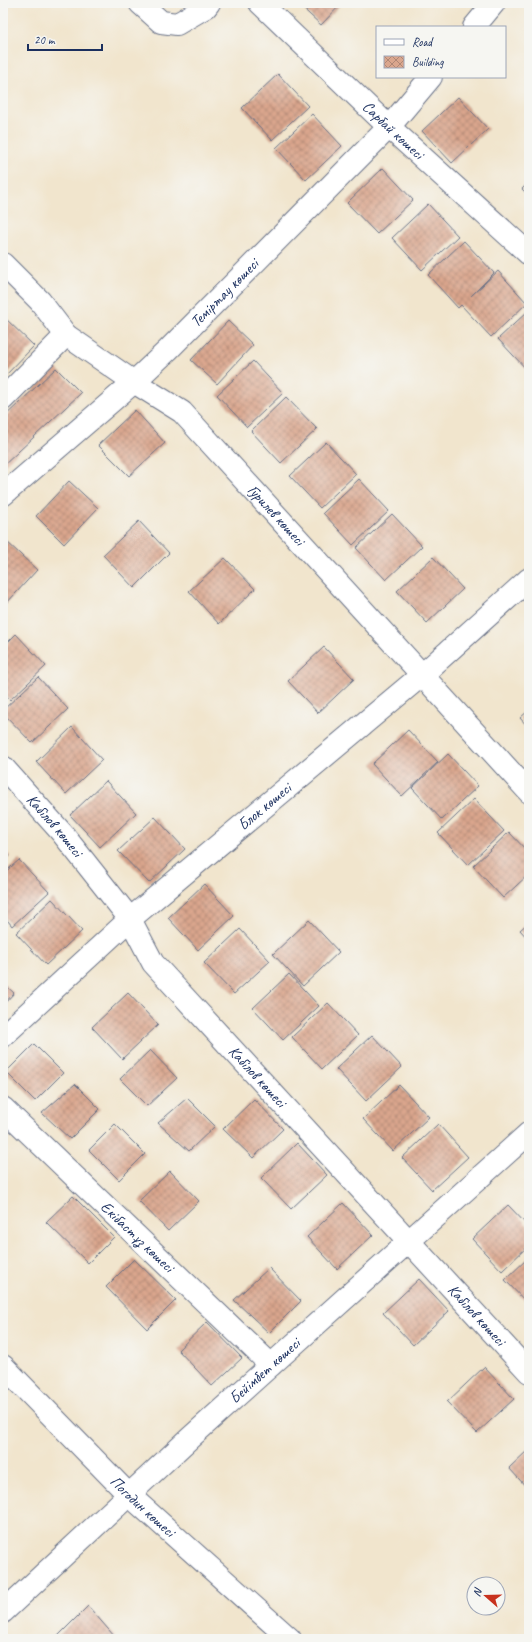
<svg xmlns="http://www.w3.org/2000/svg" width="532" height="1642" font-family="Caveat,sans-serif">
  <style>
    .building { fill: url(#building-cross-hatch) }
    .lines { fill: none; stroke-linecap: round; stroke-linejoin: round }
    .minor-casing { stroke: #666f85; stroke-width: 24 }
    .minor { stroke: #fff; stroke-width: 22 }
    .labels { text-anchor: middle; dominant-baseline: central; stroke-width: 3; stroke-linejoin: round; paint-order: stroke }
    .street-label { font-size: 16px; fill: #1b2f5e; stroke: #f6f6f2 }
  </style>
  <defs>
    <pattern id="building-cross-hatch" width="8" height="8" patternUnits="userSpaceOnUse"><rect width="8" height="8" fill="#daa68d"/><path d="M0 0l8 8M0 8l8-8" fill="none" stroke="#b08876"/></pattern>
  </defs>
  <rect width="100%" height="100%" fill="#f6f6f2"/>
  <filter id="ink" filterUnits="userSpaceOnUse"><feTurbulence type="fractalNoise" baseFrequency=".025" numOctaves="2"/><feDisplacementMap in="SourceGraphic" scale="8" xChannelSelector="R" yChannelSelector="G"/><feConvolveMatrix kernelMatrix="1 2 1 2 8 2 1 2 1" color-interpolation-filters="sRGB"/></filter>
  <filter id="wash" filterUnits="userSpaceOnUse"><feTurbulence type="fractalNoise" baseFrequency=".012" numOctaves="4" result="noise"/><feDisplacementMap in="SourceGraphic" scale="16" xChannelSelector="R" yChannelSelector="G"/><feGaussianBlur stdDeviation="0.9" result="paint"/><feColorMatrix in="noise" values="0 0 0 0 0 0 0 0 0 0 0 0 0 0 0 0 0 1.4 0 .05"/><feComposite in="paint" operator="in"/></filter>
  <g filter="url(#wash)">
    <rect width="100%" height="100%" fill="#f1e5cd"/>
    <g id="blocks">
      <!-- building -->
      <path class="building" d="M 297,3 L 342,3 L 321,25 Z
        M 278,74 L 308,106 L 272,140 L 242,108 Z
        M 458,97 L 488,129 L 452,163 L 422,131 Z
        M 312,114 L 342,146 L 306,180 L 276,148 Z
        M 383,168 L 413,200 L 377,234 L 347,203 Z
        M 529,182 L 529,196 L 522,189 Z
        M 428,204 L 458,236 L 422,270 L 392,238 Z
        M 464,241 L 494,273 L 471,296 L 498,271 L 527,303 L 491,337 L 461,305 L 458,308 L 428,275 Z
        M 529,310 L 529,371 L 528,371 L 498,339 Z
        M 3,316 L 34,346 L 3,378 Z
        M 228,321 L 253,345 L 217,384 L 191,360 Z
        M 253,361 L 283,393 L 247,427 L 217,395 Z
        M 56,368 L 81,393 L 3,466 L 3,418 Z
        M 286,397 L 317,429 L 281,463 L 251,431 Z
        M 135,410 L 165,443 L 129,476 L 98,445 Z
        M 326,442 L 356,474 L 320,508 L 290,476 Z
        M 359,479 L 389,511 L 353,545 L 323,513 Z
        M 69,481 L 98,508 L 64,544 L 36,516 Z
        M 392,514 L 422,546 L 386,580 L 356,548 Z
        M 139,521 L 169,553 L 134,588 L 103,555 Z
        M 5,540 L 37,570 L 5,605 L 3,603 L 3,542 Z
        M 433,557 L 463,589 L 427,623 L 397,591 Z
        M 225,558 L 255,589 L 219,624 L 189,591 Z
        M 16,634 L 46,666 L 10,700 L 3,692 L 3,647 Z
        M 324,647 L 354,679 L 318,713 L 288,681 Z
        M 38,677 L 68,709 L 32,743 L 3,713 L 3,710 Z
        M 529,710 L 529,728 L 520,718 Z
        M 72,727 L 102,760 L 66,794 L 36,762 Z
        M 408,730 L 438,762 L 402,796 L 372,764 Z
        M 448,754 L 478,786 L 442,820 L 412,788 Z
        M 106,781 L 136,813 L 100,847 L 70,815 Z
        M 474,799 L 504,831 L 468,865 L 438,833 Z
        M 155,817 L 185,849 L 149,883 L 118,851 Z
        M 509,832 L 529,853 L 529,874 L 503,898 L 473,866 Z
        M 3,849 L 10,856 L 3,863 Z
        M 19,860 L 49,892 L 12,926 L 3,915 L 3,874 Z
        M 204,884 L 234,916 L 198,950 L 168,918 Z
        M 52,899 L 82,931 L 46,965 L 16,933 Z
        M 309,920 L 339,952 L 303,986 L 273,954 Z
        M 529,922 L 529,940 L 520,930 Z
        M 240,929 L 270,961 L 234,994 L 204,963 Z
        M 289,974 L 319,1006 L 283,1040 L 253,1008 Z
        M 3,983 L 14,993 L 3,1005 Z
        M 128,993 L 158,1025 L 122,1059 L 92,1027 Z
        M 328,1003 L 358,1035 L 322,1069 L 292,1037 Z
        M 372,1035 L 402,1067 L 366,1101 L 336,1069 Z
        M 34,1044 L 63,1073 L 35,1101 L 6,1072 Z
        M 150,1050 L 177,1078 L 147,1106 L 120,1079 Z
        M 75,1084 L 100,1109 L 70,1139 L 42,1113 Z
        M 399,1085 L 429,1117 L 393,1151 L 363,1119 Z
        M 187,1098 L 215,1126 L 189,1151 L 158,1123 Z
        M 254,1099 L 283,1129 L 253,1158 L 223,1129 Z
        M 115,1124 L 145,1154 L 119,1180 L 89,1150 Z
        M 438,1124 L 468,1157 L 432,1190 L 402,1158 Z
        M 297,1143 L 327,1175 L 291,1209 L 261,1178 Z
        M 170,1171 L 199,1201 L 168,1231 L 139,1201 Z
        M 73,1196 L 114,1237 L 88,1263 L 46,1222 Z
        M 343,1203 L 373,1235 L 337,1269 L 307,1237 Z
        M 508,1205 L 529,1227 L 529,1245 L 502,1271 L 472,1239 Z
        M 529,1257 L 529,1305 L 505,1280 Z
        M 134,1259 L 176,1300 L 147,1329 L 106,1287 Z
        M 269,1268 L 301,1301 L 269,1333 L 234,1300 Z
        M 419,1279 L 449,1311 L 413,1345 L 383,1313 Z
        M 207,1322 L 242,1358 L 212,1386 L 178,1350 Z
        M 484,1367 L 514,1399 L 477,1433 L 447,1402 Z
        M 529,1449 L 529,1490 L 509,1468 Z
        M 88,1606 L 115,1637 L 112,1639 L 55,1639 Z"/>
    </g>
  </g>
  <g filter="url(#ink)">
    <use href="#blocks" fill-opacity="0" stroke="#666f85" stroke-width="1"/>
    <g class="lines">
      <!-- minor casing -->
      <g class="minor-casing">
        <g id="minor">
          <path d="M 140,3 L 161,22 L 177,24 L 206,7 L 209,3"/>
          <path id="s1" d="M 260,3 L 389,127 L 529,254"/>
          <path d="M 474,27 L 494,3"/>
          <path id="s2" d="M 3,264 L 40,301 L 66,335 L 134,382 L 182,412 L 529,792"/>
          <path d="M 3,399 L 66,335"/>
          <path id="s3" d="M 3,495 L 134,382 L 168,350 L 389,127 L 431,77"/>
          <path id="s4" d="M 3,767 L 62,833 L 130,919 L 153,963 L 529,1372"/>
          <path id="s5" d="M 3,1036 L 130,919 L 422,675 L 529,579"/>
          <path id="s6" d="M 3,1108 L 271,1365"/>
          <path id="s7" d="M 3,1366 L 129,1495 L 290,1639"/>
          <path id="s8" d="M 3,1612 L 190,1438 L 529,1133"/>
        </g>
      </g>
      <!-- minor -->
      <use href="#minor" class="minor"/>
    </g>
  </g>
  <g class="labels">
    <!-- street labels -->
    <g class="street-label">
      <text stroke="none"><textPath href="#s1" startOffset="184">Сарбай көшесі</textPath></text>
      <text stroke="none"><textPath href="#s3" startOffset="300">Теміртау көшесі</textPath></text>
      <text stroke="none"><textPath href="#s2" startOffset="374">Гурилев көшесі</textPath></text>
      <text stroke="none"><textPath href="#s5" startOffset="348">Блок көшесі</textPath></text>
      <text stroke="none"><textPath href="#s4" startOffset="78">Кабілов көшесі</textPath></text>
      <text stroke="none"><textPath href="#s4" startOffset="402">Кабілов көшесі</textPath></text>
      <text stroke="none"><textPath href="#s6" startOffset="186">Екібастұз көшесі</textPath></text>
      <text stroke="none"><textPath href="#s4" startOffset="726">Кабілов көшесі</textPath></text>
      <text stroke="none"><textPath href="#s8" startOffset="356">Бейімбет көшесі</textPath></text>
      <text stroke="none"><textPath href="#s7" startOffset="198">Погодин көшесі</textPath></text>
    </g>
  </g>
  <!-- margin -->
  <rect width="532" height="1642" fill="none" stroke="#f6f6f2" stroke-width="16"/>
  <!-- legend -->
  <rect x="376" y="26" width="130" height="52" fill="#f6f6f2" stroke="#9ea6b7"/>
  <rect x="384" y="39" width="20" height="6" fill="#ffffff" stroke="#9ea6b7"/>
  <text x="412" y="46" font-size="12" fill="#1b2f5e">Road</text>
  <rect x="384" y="56" width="20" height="12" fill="url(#building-cross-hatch)" stroke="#9ea6b7"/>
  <text x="412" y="66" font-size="12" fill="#1b2f5e">Building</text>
  <!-- north arrow -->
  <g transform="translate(486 1596) rotate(290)"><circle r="19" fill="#f6f6f2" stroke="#9ea6b7"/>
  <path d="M0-3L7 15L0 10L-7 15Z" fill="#c8321e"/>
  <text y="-6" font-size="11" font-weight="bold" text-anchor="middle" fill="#1b2f5e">N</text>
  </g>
  <!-- scale -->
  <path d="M28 44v6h74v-6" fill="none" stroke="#1b2f5e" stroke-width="2"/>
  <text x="34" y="44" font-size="12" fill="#1b2f5e" stroke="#f6f6f2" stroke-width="3" paint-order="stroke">20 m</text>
</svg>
